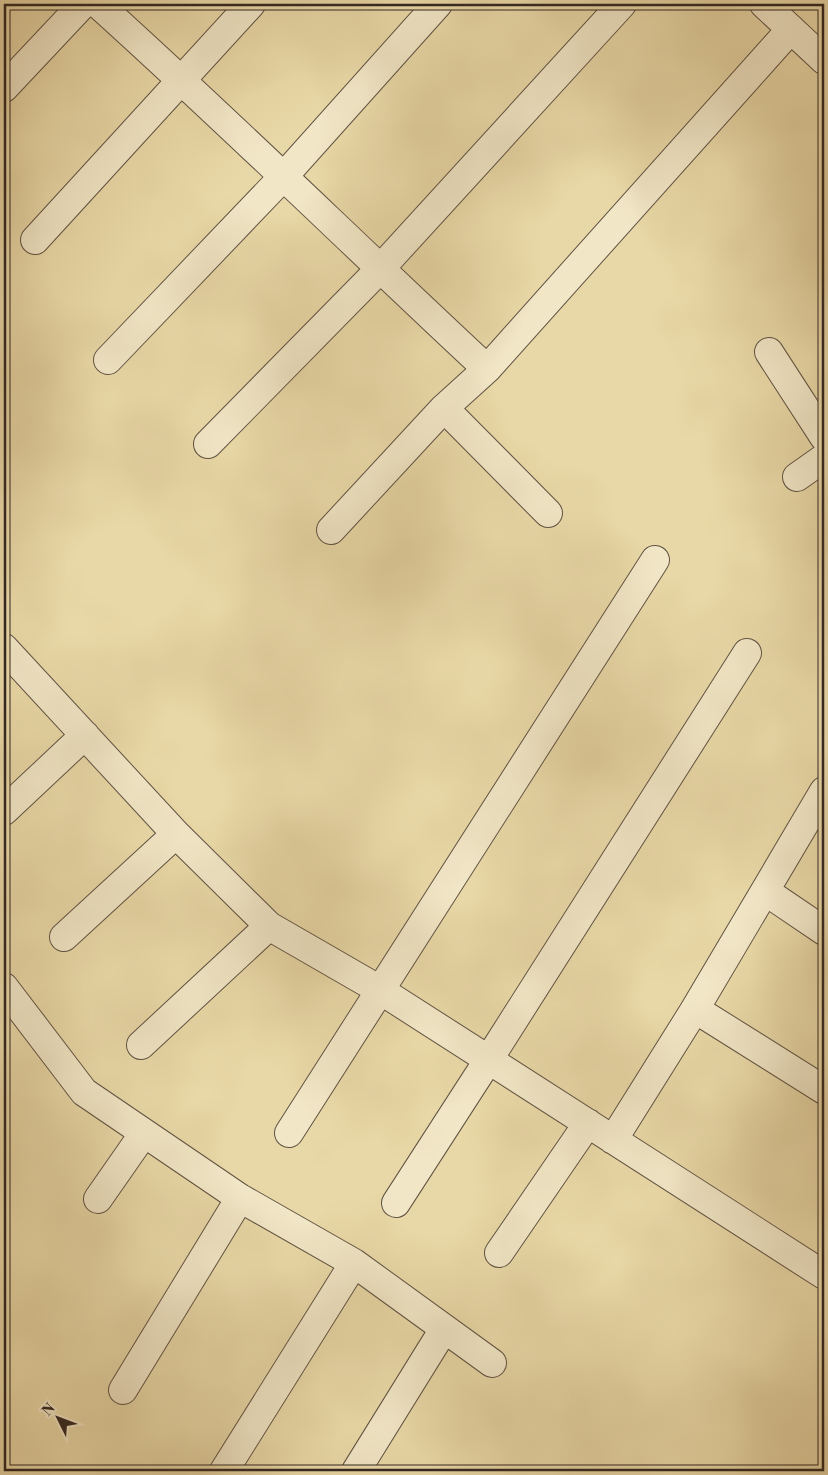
<svg xmlns="http://www.w3.org/2000/svg" width="828" height="1475" font-family="'Libre Bodoni',serif">
  <style>
    .lines { fill: none; stroke-linecap: round; stroke-linejoin: round }
    .minor-casing { stroke: #605343; stroke-width: 30 }
    .minor { stroke: #f1e6c6; stroke-width: 28 }
  </style>
  <rect width="100%" height="100%" fill="#e9d8a7"/>
  <filter id="stains"><feTurbulence type="fractalNoise" baseFrequency=".004" numOctaves="4"/><feColorMatrix values="0 0 0 0 .2 0 0 0 0 .09 0 0 0 0 .02 0 0 0 .5 -.17"/></filter>
  <radialGradient id="worn" r=".72"><stop offset=".6" stop-color="#630" stop-opacity="0"/><stop offset="1" stop-color="#630" stop-opacity=".3"/></radialGradient>
  <g class="lines">
    <!-- minor casing -->
    <g class="minor-casing">
      <path id="minor" d="M 98,4 C 230,123 357,248 487,369
        M 764,4 L 824,60
        M 4,88 L 83,4
        M 35,240 L 251,4
        M 769,352 L 824,437
        M 108,360 L 284,176 L 438,4
        M 444,408 L 548,513
        M 208,444 L 380,269 L 622,4
        M 797,477 L 824,458
        M 331,530 L 444,408 L 487,369 L 791,29
        M 4,648 L 176,834 L 269,926 L 380,990 L 824,1275
        M 4,811 L 85,735
        M 765,891 L 824,931
        M 64,937 L 176,834
        M 4,987 L 84,1092 L 240,1198 L 354,1263 L 492,1363
        M 695,1009 L 824,1090
        M 141,1045 L 269,926
        M 289,1133 L 655,560
        M 613,1140 L 695,1009 L 824,791
        M 98,1199 L 144,1133
        M 396,1203 L 489,1059 L 747,653
        M 499,1253 L 588,1123
        M 123,1390 L 240,1198
        M 224,1471 L 354,1263
        M 356,1471 L 444,1329"/>
    </g>
    <!-- minor -->
    <use href="#minor" class="minor"/>
  </g>
  <!-- margin -->
  <rect width="828" height="1475" fill="none" stroke="#e9d8a7" stroke-width="20"/>
  <rect x="5" y="5" width="818" height="1465" fill="none" stroke="#332722" stroke-width="2.5"/>
  <rect x="10" y="10" width="808" height="1455" fill="none" stroke="#332722"/>
  <!-- north arrow -->
  <g transform="translate(58 1418) rotate(312)" stroke="#f1e6c6" stroke-width="4" paint-order="stroke">
  <path d="M0-4L9 19L0 12L-9 19Z" fill="#332722"/>
  <text y="-8" font-size="14" font-weight="bold" text-anchor="middle" fill="#332722">N</text>
  </g>
  <rect width="100%" height="100%" filter="url(#stains)"/>
  <rect width="100%" height="100%" fill="url(#worn)"/>
</svg>
